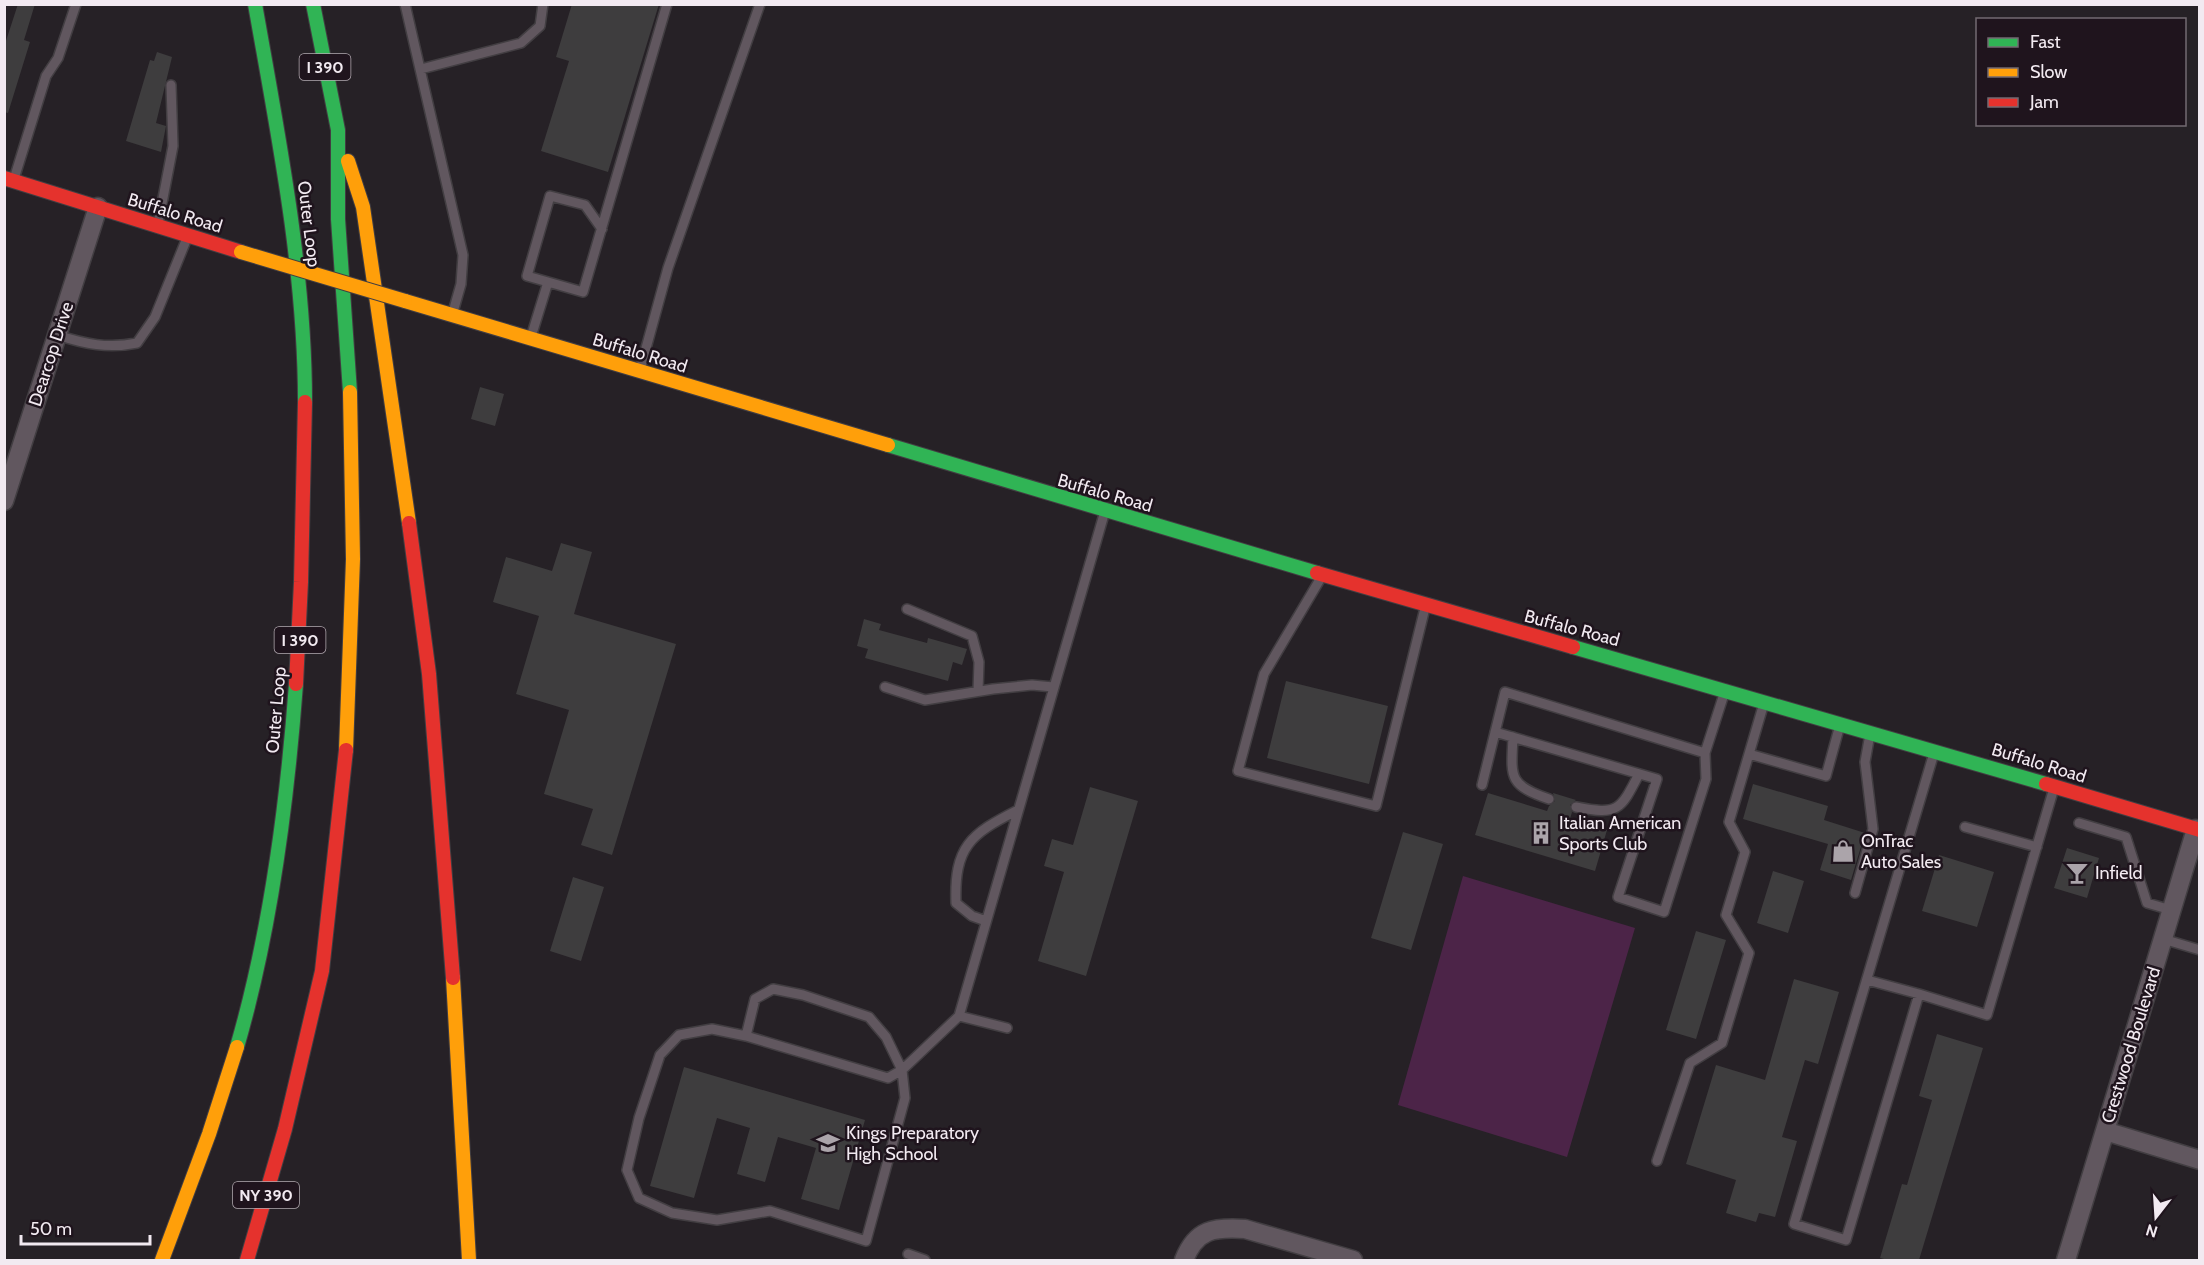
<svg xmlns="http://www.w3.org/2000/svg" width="2204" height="1265" font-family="Cabin,sans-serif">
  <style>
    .green { fill: #4c2448 }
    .building { fill: #3e3d3e }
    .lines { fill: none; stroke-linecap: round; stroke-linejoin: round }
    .lane-casing { stroke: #423e42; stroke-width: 12 }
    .street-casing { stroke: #423e42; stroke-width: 21 }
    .fast-casing { stroke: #423e42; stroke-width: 16 }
    .slow-casing { stroke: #423e42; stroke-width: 16 }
    .jam-casing { stroke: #423e42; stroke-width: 16 }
    .lane { stroke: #61575f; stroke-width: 9 }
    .street { stroke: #61575f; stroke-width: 18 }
    .fast { stroke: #30b455; stroke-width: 14 }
    .slow { stroke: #ff9f0a; stroke-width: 14 }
    .jam { stroke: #e5322d; stroke-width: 14 }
    .slow-bridge-casing { stroke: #423e42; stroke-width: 16; stroke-linecap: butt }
    .slow-bridge { stroke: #ff9f0a; stroke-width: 14 }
    .labels { text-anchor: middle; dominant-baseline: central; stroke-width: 5; stroke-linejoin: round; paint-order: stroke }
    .shield { fill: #1f141d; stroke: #b3aab1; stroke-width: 1.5 }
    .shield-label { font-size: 16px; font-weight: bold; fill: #f2eaf1 }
    .street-label { font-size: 18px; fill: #f2eaf1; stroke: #1f141d }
    .poi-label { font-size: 18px; fill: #f2eaf1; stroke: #1f141d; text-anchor: start }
  </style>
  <rect width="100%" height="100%" fill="#262126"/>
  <!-- green -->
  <path class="green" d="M 1463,876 L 1635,928 L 1567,1157 L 1398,1105 Z"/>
  <!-- building -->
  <path class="building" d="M 18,4 L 35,4 L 24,40 L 30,42 L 8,113 L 4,112 L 4,47 Z
    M 572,4 L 659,4 L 608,172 L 541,151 L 569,61 L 556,57 Z
    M 157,52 L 172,57 L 156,123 L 166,126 L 161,152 L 126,141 L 150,60 L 154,61 Z
    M 480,387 L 504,394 L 495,426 L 471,419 Z
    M 561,543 L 592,552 L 574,614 L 676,644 L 612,855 L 581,845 L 593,809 L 544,794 L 569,710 L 516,694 L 539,616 L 493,602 L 506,557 L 552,571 Z
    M 864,619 L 881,624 L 879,630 L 927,643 L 928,638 L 967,649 L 962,665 L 953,662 L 948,681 L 865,658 L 868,649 L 857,646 Z
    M 1286,681 L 1388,706 L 1369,784 L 1267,758 Z
    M 1753,784 L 1828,806 L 1824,820 L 1865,833 L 1851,880 L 1820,870 L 1828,844 L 1743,819 Z
    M 1090,787 L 1138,801 L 1086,976 L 1038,961 L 1064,872 L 1044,866 L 1052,839 L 1073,845 Z
    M 1488,793 L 1547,811 L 1549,806 L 1555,801 L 1553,793 L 1576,800 L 1570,805 L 1572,812 L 1570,819 L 1607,830 L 1595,871 L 1475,835 Z
    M 1403,832 L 1443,844 L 1411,950 L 1371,938 Z
    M 2067,848 L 2099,858 L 2087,898 L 2054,888 Z
    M 1939,855 L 1994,872 L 1977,927 L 1922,911 Z
    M 1773,871 L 1804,881 L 1788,933 L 1757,923 Z
    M 573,877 L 604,887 L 581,961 L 550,951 Z
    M 1696,931 L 1726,940 L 1696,1039 L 1666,1030 Z
    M 1794,979 L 1839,992 L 1818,1064 L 1805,1060 L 1782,1137 L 1797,1141 L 1775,1217 L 1759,1213 L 1756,1222 L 1726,1213 L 1736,1180 L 1686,1164 L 1716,1065 L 1765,1080 Z
    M 1937,1034 L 1983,1048 L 1919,1260 L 1888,1260 L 1880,1258 L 1902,1184 L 1907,1185 L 1932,1100 L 1919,1096 Z
    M 684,1067 L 865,1120 L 839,1210 L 801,1199 L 816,1148 L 778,1137 L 765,1182 L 737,1174 L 750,1128 L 717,1118 L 694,1198 L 650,1186 Z"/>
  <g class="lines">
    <!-- lane casing -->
    <g class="lane-casing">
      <path id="lane" d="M 405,4 L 463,255 L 461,284 L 453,312
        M 421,69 L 521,43 L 540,26 L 543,4
        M 14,179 L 46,76 L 58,58 L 76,4
        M 158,224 L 173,146 L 171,85
        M 602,229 L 585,205 L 550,196 L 527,276 L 583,292 L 667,4
        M 57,335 C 85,344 108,349 137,343 L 155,317 L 187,238
        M 531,337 L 548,282
        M 640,370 L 668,268 L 760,4
        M 1322,576 L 1264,674 L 1238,771 L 1376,806 L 1425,608
        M 907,609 L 972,636 L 979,662 L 978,691
        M 885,687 L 925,700 L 993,689 L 1032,685 L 1053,687
        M 1495,732 L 1657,779 L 1618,897 L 1664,912 L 1706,779 L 1705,753
        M 1513,737 C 1511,777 1508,785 1549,799
        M 1934,753 L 1794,1224 L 1846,1240 L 1919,994 L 1987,1015 L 2054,788
        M 1749,754 L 1826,776 L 1840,725
        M 1482,785 L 1505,692 L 1705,753 L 1725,691
        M 1576,807 C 1618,815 1620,811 1639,774
        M 2079,823 L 2126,837 L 2147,903 L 2171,910
        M 1965,827 L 2037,847
        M 1855,893 L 1873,829 L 1865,762 L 1870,734
        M 986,921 L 972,916 L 956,903 C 954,847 970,834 1018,810
        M 2163,939 L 2200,950
        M 1867,980 L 1919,994
        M 959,1016 L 1007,1028
        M 746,1036 L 755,999 L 773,989 L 803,995 L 869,1017 L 886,1037 L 902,1070 L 905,1098 L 866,1241 L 770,1211 L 717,1220 L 672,1213 L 639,1198 L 627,1170 L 639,1118 L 660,1055 L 679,1035 L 712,1029 L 746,1036 L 888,1078 L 902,1070 L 959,1016 L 1105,511
        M 1657,1161 L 1690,1063 L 1722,1043 L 1749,953 L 1726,915 L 1745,852 L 1729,822 L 1764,703
        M 908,1254 L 925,1260"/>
    </g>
    <!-- street casing -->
    <g class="street-casing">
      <path id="street" d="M 4,501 L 98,207
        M 2105,1131 L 2200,1160
        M 1184,1260 C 1196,1229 1214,1227 1245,1229 L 1353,1260
        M 2066,1260 L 2196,829"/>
    </g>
    <!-- fast casing -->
    <g class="fast-casing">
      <path id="fast" d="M 255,4 C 278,135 305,268 305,402
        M 313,4 L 338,130 L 338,219 L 350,392
        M 888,445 L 1317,573
        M 1573,647 L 2046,784
        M 237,1047 C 271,930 287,806 296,684"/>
    </g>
    <!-- slow casing -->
    <g class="slow-casing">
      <path id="slow" d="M 348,161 L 363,207 L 409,523
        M 405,301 L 888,445
        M 346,750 L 353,559 L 350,392
        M 453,978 L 469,1260
        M 162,1260 L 209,1134 L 237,1047"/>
    </g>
    <!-- jam casing -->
    <g class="jam-casing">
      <path id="jam" d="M 4,178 L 241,252
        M 409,523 L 429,674 L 453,978
        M 1317,573 L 1573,647
        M 296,684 L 301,582 L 305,402
        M 2046,784 L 2200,830
        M 247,1260 L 285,1129 L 322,971 L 346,750"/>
    </g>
    <!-- lane -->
    <use href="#lane" class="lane"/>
    <!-- street -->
    <use href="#street" class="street"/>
    <!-- fast -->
    <use href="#fast" class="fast"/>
    <!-- slow -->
    <use href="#slow" class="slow"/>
    <!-- jam -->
    <use href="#jam" class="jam"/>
    <!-- slow-bridge casing -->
    <g class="slow-bridge-casing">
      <path id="slow-bridge" d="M 241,252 L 405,301"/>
    </g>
    <!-- slow-bridge -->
    <use href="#slow-bridge" class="slow-bridge"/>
  </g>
  <!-- icons -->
  <defs>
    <g id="building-bare" transform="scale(1.8)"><path d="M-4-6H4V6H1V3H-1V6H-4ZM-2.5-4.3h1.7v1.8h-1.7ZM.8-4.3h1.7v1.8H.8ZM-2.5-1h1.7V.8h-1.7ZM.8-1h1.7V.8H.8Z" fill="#aba4aa" stroke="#1f141d" stroke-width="2.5" paint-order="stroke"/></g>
    <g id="shop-bare" transform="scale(1.8)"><path d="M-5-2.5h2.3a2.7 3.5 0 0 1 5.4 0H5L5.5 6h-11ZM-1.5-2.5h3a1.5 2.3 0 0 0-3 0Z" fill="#aba4aa" stroke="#1f141d" stroke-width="2.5" paint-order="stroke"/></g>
    <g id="bar-bare" transform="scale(1.8)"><path d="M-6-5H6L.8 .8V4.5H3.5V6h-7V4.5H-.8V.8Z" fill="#aba4aa" stroke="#1f141d" stroke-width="2.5" paint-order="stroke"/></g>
    <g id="school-bare" transform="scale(1.8)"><path d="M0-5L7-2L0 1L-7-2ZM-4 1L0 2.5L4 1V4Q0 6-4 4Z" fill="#aba4aa" stroke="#1f141d" stroke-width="2.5" paint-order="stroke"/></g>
  </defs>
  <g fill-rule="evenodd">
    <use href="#building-bare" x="1541" y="833"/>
    <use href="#shop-bare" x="1843" y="851"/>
    <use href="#bar-bare" x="2077" y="873"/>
    <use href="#school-bare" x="828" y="1143"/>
  </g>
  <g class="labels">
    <!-- shield labels -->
    <g class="shield">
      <rect x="299.5" y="54" width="51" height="26" rx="4.5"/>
      <rect x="274.5" y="627" width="51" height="26" rx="4.5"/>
      <rect x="233" y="1182" width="66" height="26" rx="4.5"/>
    </g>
    <g class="shield-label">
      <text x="325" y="67">I 390</text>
      <text x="300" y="640">I 390</text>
      <text x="266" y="1195">NY 390</text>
    </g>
    <!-- street labels -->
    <g class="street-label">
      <text transform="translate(175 213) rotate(17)">Buffalo Road</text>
      <text transform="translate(309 224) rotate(83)">Outer Loop</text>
      <text transform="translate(640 353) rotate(17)">Buffalo Road</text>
      <text transform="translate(51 354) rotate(-72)">Dearcop Drive</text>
      <text transform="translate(1105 493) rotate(16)">Buffalo Road</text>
      <text transform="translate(1572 628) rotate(15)">Buffalo Road</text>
      <text transform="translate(276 710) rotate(-85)">Outer Loop</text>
      <text transform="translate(2039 763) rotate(17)">Buffalo Road</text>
      <text transform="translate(2131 1045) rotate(-73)">Crestwood Boulevard</text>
    </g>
    <!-- poi labels -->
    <g class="poi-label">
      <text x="1559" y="823">Italian American<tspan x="1559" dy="21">Sports Club</tspan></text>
      <text x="1861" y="841">OnTrac<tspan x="1861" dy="21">Auto Sales</tspan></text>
      <text x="2095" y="873">Infield</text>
      <text x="846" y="1133">Kings Preparatory<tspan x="846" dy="21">High School</tspan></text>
    </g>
  </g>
  <!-- border -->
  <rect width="2204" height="1265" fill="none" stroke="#f2eaf1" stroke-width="12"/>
  <!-- legend -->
  <rect x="1976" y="18" width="210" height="108" fill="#1f141d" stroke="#736a72" stroke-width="1.5"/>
  <rect x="1988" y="38" width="30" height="9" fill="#30b455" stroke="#736a72" stroke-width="1.5"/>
  <text x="2030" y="48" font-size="18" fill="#f2eaf1">Fast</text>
  <rect x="1988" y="68" width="30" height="9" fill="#ff9f0a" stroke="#736a72" stroke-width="1.5"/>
  <text x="2030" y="78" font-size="18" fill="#f2eaf1">Slow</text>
  <rect x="1988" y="98" width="30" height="9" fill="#e5322d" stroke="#736a72" stroke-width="1.5"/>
  <text x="2030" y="108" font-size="18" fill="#f2eaf1">Jam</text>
  <!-- north arrow -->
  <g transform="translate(2156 1217) rotate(197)" stroke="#1f141d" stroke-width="4.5" paint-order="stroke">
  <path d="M0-4.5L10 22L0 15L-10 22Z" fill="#f2eaf1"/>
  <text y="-9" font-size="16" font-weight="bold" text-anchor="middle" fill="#f2eaf1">N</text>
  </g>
  <!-- scale -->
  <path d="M21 1235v9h129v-9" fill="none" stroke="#f2eaf1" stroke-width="3"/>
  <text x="30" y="1235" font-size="18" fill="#f2eaf1" stroke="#1f141d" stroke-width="4.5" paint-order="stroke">50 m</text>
</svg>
